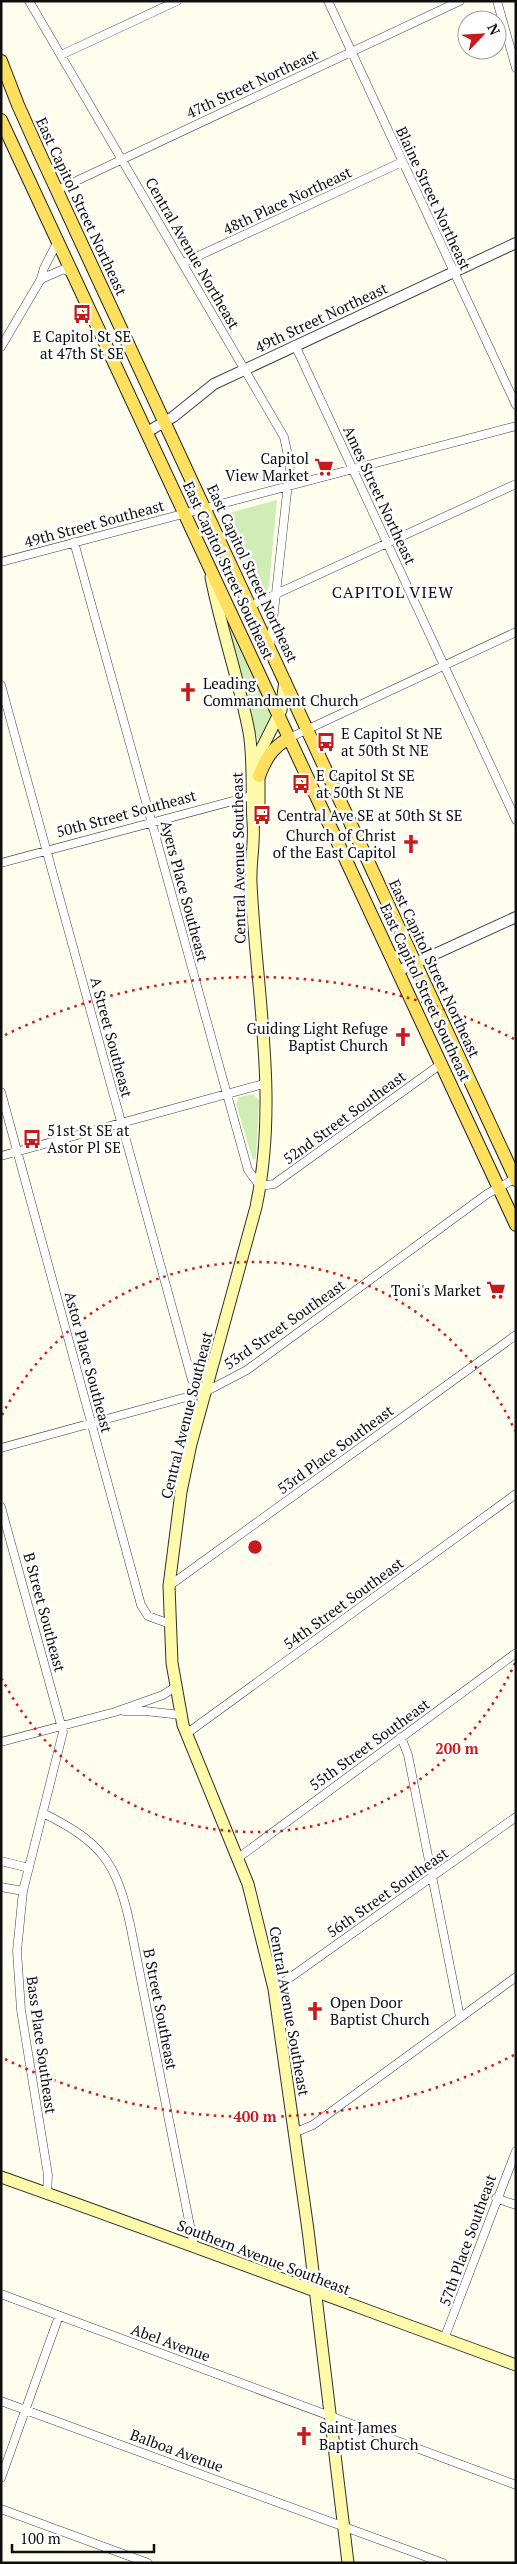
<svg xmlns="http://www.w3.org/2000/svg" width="517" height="2564" font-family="'PT Serif',serif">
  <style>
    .green { fill: #cfedb4 }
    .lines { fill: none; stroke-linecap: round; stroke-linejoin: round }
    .minor-casing { stroke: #414141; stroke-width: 9 }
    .tertiary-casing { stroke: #414141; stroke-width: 12 }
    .secondary-casing { stroke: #303030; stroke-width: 13 }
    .primary-casing { stroke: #1f1f1f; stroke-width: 14 }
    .minor { stroke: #fff; stroke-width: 8 }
    .tertiary { stroke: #fff; stroke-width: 10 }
    .secondary { stroke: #fffaa9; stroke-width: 11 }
    .primary { stroke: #ffe05e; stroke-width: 12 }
    .ring { fill: none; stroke: #ca1919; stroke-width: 2.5; stroke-dasharray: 2.5 5 }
    .labels { text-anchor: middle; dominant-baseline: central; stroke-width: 5; stroke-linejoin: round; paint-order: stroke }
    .street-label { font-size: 15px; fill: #0e0e0e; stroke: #fff }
    .poi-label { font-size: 15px; fill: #0e0e0e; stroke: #fff; text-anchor: start }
    .neighbourhood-label { font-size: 16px; letter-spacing: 1px; fill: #0e0e0e; stroke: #fff }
    .centre { fill: #ca1919; stroke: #fff; stroke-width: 2.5 }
    .ring-label { font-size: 15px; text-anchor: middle; font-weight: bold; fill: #ca1919; stroke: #fff; stroke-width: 5; stroke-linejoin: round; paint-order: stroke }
  </style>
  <rect width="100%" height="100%" fill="#fffdee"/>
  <!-- green -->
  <path class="green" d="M 277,500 L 269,586 L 267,591 L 261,594 L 222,515 Z
    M 229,627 L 272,718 L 259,741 C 243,705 236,666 229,627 Z
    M 253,1094 L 259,1100 L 256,1158 L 253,1160 L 236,1104 L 239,1097 Z"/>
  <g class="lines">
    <!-- minor casing -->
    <g class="minor-casing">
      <path id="minor" d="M 29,1 L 284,437 L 290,465 L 270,648
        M 328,1 L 516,405
        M 497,1 L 516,68
        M 61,55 L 177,1
        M 57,190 L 460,1
        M 183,263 L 402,162
        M 41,279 L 64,269 L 71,273
        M 295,345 L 516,820
        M 1,347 L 41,279 L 44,268 L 58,241
        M 74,542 L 248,1170 L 260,1186 L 274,1184 L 441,1064
        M 1,562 L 516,426
        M 250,606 L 516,484
        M 1,685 L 192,1380 L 205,1392
        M 289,738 L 516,632
        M 1,863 L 255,795
        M 1,1092 L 141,1605 L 148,1616 L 170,1624
        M 1,1156 L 267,1083
        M 1,1448 L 205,1392 L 247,1370 L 487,1194 L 516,1178
        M 1,1507 L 63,1732 L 23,1891 L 17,1951 L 21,2010 L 48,2175 L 47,2193
        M 169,1586 L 516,1335
        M 124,1711 L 145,1711 L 181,1715
        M 186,1734 L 516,1494
        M 401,1737 L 408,1755 L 460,2017
        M 1,1742 L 115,1712 L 163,1695 L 175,1687
        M 43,1813 C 101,1842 116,1861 130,1924 L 194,2246
        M 238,1858 L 516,1653
        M 1,1861 L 29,1868
        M 1,1887 L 23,1891
        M 274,1989 L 516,1817
        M 296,2132 L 313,2125 L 516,1977
        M 496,2198 L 516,2205
        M 1,2294 L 516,2485
        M 444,2339 L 516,2151
        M 1,2401 L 443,2563
        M 1,2478 L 59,2316
        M 1,2509 L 148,2563"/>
    </g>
    <!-- tertiary casing -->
    <g class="tertiary-casing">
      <path id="tertiary" d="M 147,432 L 173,417 L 214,384 L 516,243
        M 398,971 L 516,917"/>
    </g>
    <!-- secondary casing -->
    <g class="secondary-casing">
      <path id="secondary" d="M 211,577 C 221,629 239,680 249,732 C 254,761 251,792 253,822 C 255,842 250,863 251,883 C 256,991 279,1099 256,1207 L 191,1444 L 181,1492 L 169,1586 L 172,1663 L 183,1725 L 248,1884 L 274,1989 L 308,2230 L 348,2563
        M 254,821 L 259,810 L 259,754 L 281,710 L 285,681
        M 1,2177 C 173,2238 344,2302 516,2365"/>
    </g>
    <!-- primary casing -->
    <g class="primary-casing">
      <path id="primary" d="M 1,61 L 18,105 L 40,154 L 516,1180
        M 1,120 L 516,1225
        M 259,776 C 266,758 272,748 289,738"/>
    </g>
    <!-- minor -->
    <use href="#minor" class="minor"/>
    <!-- tertiary -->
    <use href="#tertiary" class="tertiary"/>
    <!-- secondary -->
    <use href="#secondary" class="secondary"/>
    <!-- primary -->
    <use href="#primary" class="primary"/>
  </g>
  <!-- distance rings -->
  <g class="ring">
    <path d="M515 1663A285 285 0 0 1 2 1679M2 1415A285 285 0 0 1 515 1431"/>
    <path d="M514 2055A570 570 0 0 1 5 2059M5 1035A570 570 0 0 1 514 1039"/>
  </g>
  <!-- icons -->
  <defs>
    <g id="bus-bare" transform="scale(1.5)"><path d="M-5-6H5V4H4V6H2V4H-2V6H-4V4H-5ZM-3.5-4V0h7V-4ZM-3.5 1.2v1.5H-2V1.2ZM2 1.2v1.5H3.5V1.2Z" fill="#ca1919" stroke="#fff" stroke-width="2.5" paint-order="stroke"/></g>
    <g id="supermarket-bare" transform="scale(1.5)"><path d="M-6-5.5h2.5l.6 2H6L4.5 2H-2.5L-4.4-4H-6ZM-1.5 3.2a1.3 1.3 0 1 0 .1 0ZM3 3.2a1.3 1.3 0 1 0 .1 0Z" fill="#ca1919" stroke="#fff" stroke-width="2.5" paint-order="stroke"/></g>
    <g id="church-bare" transform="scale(1.5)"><path d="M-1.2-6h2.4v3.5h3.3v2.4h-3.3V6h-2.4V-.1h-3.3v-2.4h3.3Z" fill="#ca1919" stroke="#fff" stroke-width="2.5" paint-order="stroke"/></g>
  </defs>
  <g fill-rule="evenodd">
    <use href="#bus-bare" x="82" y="314"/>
    <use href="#supermarket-bare" x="324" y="467"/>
    <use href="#church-bare" x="188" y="692"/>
    <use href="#bus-bare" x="326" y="742"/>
    <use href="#bus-bare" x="301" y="784"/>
    <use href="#bus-bare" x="262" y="815"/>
    <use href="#church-bare" x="411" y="844"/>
    <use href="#church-bare" x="403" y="1037"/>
    <use href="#bus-bare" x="32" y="1139"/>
    <use href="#supermarket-bare" x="496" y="1290"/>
    <use href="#church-bare" x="315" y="2011"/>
    <use href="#church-bare" x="304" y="2436"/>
  </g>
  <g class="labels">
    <!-- street labels -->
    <g class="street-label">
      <text transform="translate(252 83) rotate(-25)">47th Street Northeast</text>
      <text transform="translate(434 198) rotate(65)">Blaine Street Northeast</text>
      <text transform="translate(287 200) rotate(-25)">48th Place Northeast</text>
      <text transform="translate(82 206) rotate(65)">East Capitol Street Northeast</text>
      <text transform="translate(193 253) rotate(60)">Central Avenue Northeast</text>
      <text transform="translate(321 317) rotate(-25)">49th Street Northeast</text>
      <text transform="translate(380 495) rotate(65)">Ames Street Northeast</text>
      <text transform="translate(94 523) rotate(-15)">49th Street Southeast</text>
      <text transform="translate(229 570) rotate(65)">East Capitol Street Southeast</text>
      <text transform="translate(253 573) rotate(65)">East Capitol Street Northeast</text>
      <text transform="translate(126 813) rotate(-15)">50th Street Southeast</text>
      <text transform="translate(238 858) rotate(-91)">Central Avenue Southeast</text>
      <text transform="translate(185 891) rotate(75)">Ayers Place Southeast</text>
      <text transform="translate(435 968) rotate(65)">East Capitol Street Northeast</text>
      <text transform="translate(426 992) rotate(65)">East Capitol Street Southeast</text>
      <text transform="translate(112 1037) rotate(75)">A Street Southeast</text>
      <text transform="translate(344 1117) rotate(-36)">52nd Street Southeast</text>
      <text transform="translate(284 1324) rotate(-35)">53rd Street Southeast</text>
      <text transform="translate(89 1362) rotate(75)">Astor Place Southeast</text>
      <text transform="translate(186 1415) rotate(-76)">Central Avenue Southeast</text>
      <text transform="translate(335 1449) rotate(-36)">53rd Place Southeast</text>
      <text transform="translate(343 1603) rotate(-36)">54th Street Southeast</text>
      <text transform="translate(45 1612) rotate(75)">B Street Southeast</text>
      <text transform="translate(369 1744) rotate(-36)">55th Street Southeast</text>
      <text transform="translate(387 1892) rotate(-35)">56th Street Southeast</text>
      <text transform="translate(161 2009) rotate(79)">B Street Southeast</text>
      <text transform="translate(290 2011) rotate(80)">Central Avenue Southeast</text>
      <text transform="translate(42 2045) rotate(82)">Bass Place Southeast</text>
      <text transform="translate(467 2240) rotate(-70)">57th Place Southeast</text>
      <text transform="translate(264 2257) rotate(21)">Southern Avenue Southeast</text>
      <text transform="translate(171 2342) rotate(20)">Abel Avenue</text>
      <text transform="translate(177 2450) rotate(20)">Balboa Avenue</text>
    </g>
    <!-- poi labels -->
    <g class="poi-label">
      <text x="82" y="336" text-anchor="middle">E Capitol St SE<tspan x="82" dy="17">at 47th St SE</tspan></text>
      <text x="309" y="458" text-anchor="end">Capitol<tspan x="309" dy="17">View Market</tspan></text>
      <text x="203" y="683">Leading<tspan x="203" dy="17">Commandment Church</tspan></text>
      <text x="341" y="733">E Capitol St NE<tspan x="341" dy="17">at 50th St NE</tspan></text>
      <text x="316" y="775">E Capitol St SE<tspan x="316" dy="17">at 50th St NE</tspan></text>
      <text x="277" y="815">Central Ave SE at 50th St SE</text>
      <text x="396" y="835" text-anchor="end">Church of Christ<tspan x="396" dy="17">of the East Capitol</tspan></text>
      <text x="388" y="1028" text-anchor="end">Guiding Light Refuge<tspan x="388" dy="17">Baptist Church</tspan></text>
      <text x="47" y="1130">51st St SE at<tspan x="47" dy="17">Astor Pl SE</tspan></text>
      <text x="481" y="1290" text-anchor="end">Toni's Market</text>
      <text x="330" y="2002">Open Door<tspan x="330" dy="17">Baptist Church</tspan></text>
      <text x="319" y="2427">Saint James<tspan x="319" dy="17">Baptist Church</tspan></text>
    </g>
    <!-- neighbourhood labels -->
    <g class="neighbourhood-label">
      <text x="393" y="592">CAPITOL VIEW</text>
    </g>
  </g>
  <circle cx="255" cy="1547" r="8" class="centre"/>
  <g class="ring-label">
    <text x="457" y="1754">200 m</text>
    <text x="255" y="2122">400 m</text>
  </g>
  <!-- border -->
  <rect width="517" height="2564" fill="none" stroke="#0e0e0e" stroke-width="5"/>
  <!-- north arrow -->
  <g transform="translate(482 35) rotate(65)"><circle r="24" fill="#ffffff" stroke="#9f9f9f"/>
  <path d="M0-4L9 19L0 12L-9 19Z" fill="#ca1919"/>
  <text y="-8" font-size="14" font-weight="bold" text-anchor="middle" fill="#0e0e0e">N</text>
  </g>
  <!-- scale -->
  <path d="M12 2544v8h142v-8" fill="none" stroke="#0e0e0e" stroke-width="2.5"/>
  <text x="20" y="2544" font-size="15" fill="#0e0e0e" stroke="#ffffff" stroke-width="4" paint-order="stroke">100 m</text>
</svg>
